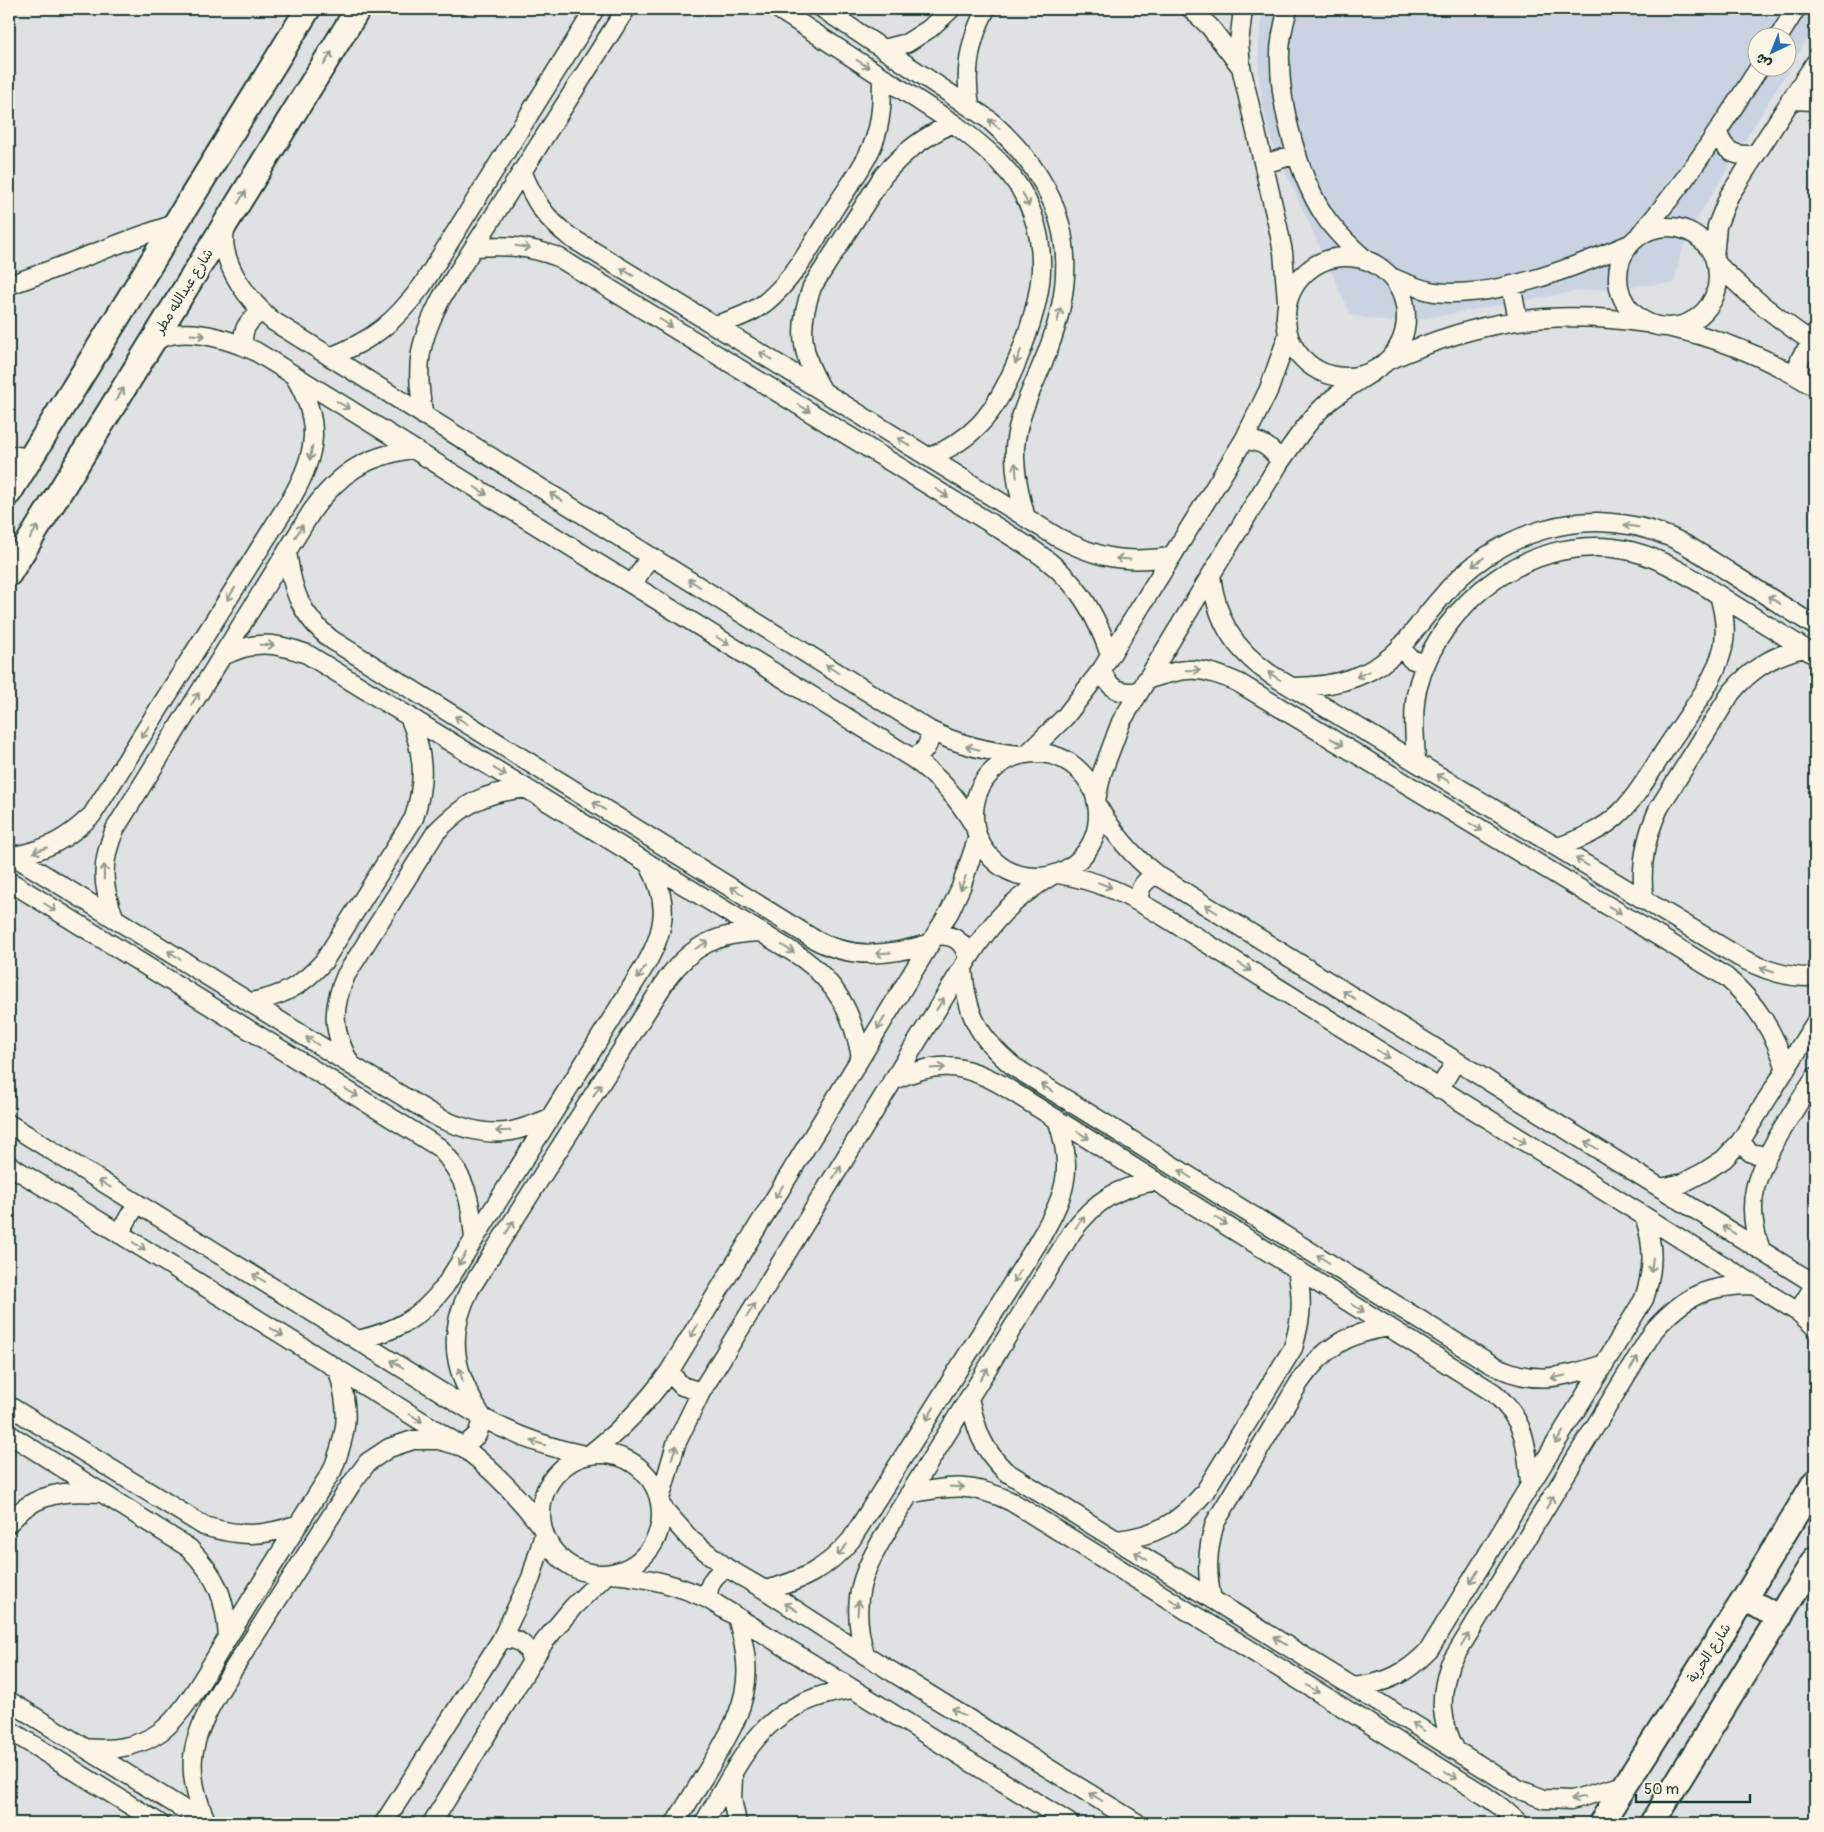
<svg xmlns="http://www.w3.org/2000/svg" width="1824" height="1832" font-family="Pangolin,'Playpen Sans Arabic',sans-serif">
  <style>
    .built { fill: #cbd3e2; fill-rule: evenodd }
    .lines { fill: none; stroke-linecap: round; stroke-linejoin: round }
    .street-casing { stroke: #1f3d34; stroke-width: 21 }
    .secondary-casing { stroke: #1f3d34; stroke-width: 28 }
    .street { stroke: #fcf5e5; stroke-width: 18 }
    .secondary { stroke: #fcf5e5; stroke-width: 24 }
    .oneway { stroke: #8e998c }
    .labels { text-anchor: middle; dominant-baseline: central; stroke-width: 5; stroke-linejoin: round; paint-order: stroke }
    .street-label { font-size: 14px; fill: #1f3d34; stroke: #fcf5e5 }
  </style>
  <rect width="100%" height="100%" fill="#dfe1e3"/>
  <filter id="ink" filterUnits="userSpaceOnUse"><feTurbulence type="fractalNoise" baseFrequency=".02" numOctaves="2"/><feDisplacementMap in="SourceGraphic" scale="10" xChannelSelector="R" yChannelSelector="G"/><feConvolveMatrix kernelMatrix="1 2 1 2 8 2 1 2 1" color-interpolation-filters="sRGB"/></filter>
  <g filter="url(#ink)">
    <!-- built -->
    <path class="built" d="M 1263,9 L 1815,9 L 1815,26 L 1693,225 L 1680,256 L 1674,283 L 1578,291 L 1422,319 L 1389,322 L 1351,315 L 1272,142 L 1263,109 L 1259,76 L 1259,42 ZM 1756,38 L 1786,38 L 1786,68 L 1756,68 Z"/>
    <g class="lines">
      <!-- street casing -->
      <g class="street-casing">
        <path id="street" d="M 778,9 L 953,123 C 986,148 1018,173 1032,213 C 1038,229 1041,245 1041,262 C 1043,305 1010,393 980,424 C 966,439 949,449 930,457
          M 823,9 L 988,119 C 1064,185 1084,256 1048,350 C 1036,382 1018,412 1015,447 C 1014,472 1019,494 1026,518
          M 1191,9 L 1210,27 L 1241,67
          M 1243,9 L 1239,43 L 1241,67 L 1278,227 L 1283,252 L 1287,301
          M 1288,9 C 1283,26 1279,44 1280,62 C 1280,107 1299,177 1324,215 C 1335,232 1350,246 1366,260
          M 1778,38 L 1796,9
          M 884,49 L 907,43 L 929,29 L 951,9
          M 1790,100 L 1815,101
          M 970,105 C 964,71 970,39 986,9
          M 1718,132 C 1723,151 1736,158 1755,154
          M 1264,164 L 1297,154
          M 522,171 C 535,202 544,217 570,237 L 822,391 L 1057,537 C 1099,559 1124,563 1171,557
          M 228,222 C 227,227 224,233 224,238 C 224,269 250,302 273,321 L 929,730 C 959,745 988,752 1021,755
          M1618 277a50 50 0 1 1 100 0a50 50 0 1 1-100 0Z
          M 1640,234 C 1686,183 1722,125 1759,68
          M 475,247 C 506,245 528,246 558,257 L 1029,547 C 1073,576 1093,606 1110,655
          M1286 317a60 60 0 1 1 120 0a60 60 0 1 1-120 0Z
          M 1714,258 L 1717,226 L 1729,196 L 1815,63
          M 1715,262 C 1746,294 1778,319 1815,344
          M 1391,277 C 1405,283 1420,290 1435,292 C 1496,299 1574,267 1630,244
          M 9,285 C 65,266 119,242 175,224
          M 1511,285 L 1518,320
          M 715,325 C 733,320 751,314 766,302 C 795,278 814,241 834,209 C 847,188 864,167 873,144 C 882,122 882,99 882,76
          M 1671,328 C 1723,339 1770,359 1815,387
          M 151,343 C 156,341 161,338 166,336 C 193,328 230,340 255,351 L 912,758 C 940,778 957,797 975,827
          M 243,345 C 242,329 248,320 262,312
          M 330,357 C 373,340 394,323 422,286 L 595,9
          M 1389,360 C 1478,320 1550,309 1646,323
          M 1799,376 C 1797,361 1801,352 1815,345
          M 821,388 C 800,353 798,326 812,287 L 883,176 C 904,151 924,137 953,123
          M 424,416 C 414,367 419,341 442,297 L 626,9
          M 1244,440 C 1262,441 1271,447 1280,462
          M 9,455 L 31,458
          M 287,551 C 292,590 300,615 332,640 L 812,938 C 851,960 889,956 931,943
          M 1211,576 C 1217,621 1233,648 1270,674 L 1739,957 C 1764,970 1787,978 1815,977
          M 633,584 L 650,556
          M 1400,647 L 1411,659 L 1425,664
          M 221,657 C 254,640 273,642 307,654 L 801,957 C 837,983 853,1014 861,1057
          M 1102,669 C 1107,688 1120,695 1139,691
          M 1146,680 C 1187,667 1199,665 1239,683 L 1726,977 C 1756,1003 1774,1031 1786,1069
          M 1294,687 C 1334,687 1373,677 1401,647 C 1414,632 1426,615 1439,600 C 1494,531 1587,502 1670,537 C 1691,546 1710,560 1729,572 C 1758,590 1786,608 1815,626
          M974 815a62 62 0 1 1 124 0a62 62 0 1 1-124 0Z
          M 1027,754 L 1065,717 L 1102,669 L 1244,440 L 1269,389 L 1288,335
          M 912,758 C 925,753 931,744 929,730
          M 1416,762 C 1415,738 1412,713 1417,690 C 1439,599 1538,529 1631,551 C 1667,560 1697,581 1728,601 C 1757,619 1786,637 1815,655
          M 1096,800 L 1102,773 L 1121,722 L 1280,462 C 1293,444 1305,425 1320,410 C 1336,394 1355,383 1374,371
          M 1097,805 C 1113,833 1131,855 1157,875 L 1815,1284
          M 1558,847 C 1580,839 1603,830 1621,812 C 1639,794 1652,769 1667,747 C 1687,716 1714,684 1723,648 C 1727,630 1724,612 1719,595
          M 9,853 L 351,1065 L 439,1118 C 461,1128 488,1136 512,1131 C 525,1128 538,1123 550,1118
          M 13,856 C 48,850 67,839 92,815 L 291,499 C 317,454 322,422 295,377
          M 1058,874 C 1100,881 1126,894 1163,916 L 1798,1312 L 1815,1327
          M 9,881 L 440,1148 C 467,1179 471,1200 474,1240
          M 1644,899 C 1640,866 1645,838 1659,808 L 1731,693 C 1751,669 1773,655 1804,648
          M 1139,902 C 1138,888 1144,880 1157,875
          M 115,919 C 101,886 101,862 115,829 L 312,511 C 340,472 365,457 412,449
          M 935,936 C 953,933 964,941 968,959
          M 963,967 C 966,1014 978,1037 1014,1067 L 1486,1361 C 1530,1387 1559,1378 1605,1364
          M 251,1002 C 283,996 302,986 324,961 L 414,818 C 426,780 424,753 409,716
          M 351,1065 C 332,1032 331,1009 346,975 L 436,832 C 466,802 484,793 526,788
          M 892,1081 C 936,1061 960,1062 1002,1085 L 1494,1393 C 1526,1421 1527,1446 1530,1486
          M 1439,1089 L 1456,1061
          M 9,1124 L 483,1418 C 516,1436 548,1448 585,1455
          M 1740,1142 L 1751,1153 L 1766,1156
          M 9,1165 L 463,1447 C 494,1471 519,1497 542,1528
          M 1661,1188 L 1683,1183 L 1704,1172 L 1724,1159 L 1740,1142 L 1815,1023
          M 119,1234 L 137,1203
          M 1761,1250 C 1743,1202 1757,1171 1782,1130 C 1793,1112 1804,1094 1815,1077
          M 1798,1312 L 1815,1284
          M 358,1340 C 396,1331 421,1318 445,1286 L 646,964 C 667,927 669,900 648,863
          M 669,1372 L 682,1386 L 701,1392
          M 969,1398 C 977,1431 981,1447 1005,1471 L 1518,1789 L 1544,1799 L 1571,1800 L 1625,1785
          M 9,1406 L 204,1526 C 242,1537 262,1537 299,1524
          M 9,1434 L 189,1548 C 217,1577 225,1596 228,1637
          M541 1514a60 60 0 1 1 120 0a60 60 0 1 1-120 0Z
          M 590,1454 C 621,1430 646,1404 669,1372 L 950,911 L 961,887 L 978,837
          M 909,1494 C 951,1485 973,1483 1012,1502 L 1484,1795 L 1501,1807 L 1519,1823
          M 660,1499 L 676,1444 L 701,1392 L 968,959 C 993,920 1012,900 1051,876
          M 661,1506 L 691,1540 L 727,1568 L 765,1590 L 865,1655 L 1137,1823
          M 9,1523 C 14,1518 20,1511 26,1507 C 49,1491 75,1491 101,1493
          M 1117,1540 C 1155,1536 1179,1523 1204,1493 L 1293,1348 C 1302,1317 1303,1301 1297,1269
          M 612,1574 C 647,1577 676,1584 708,1599 L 1069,1823
          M 765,1590 C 802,1581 826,1569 851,1540 L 1037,1244 C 1064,1197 1076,1173 1057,1119
          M 708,1599 C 708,1584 713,1575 727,1568
          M 1212,1599 C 1206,1572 1207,1550 1215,1523 L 1299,1383 C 1323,1348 1347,1333 1389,1327
          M 501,1640 C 517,1636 529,1645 531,1661
          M 865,1655 C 847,1592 866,1567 897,1514 L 1072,1232 C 1095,1201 1117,1187 1156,1181
          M 1354,1687 C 1387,1683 1406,1674 1429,1650 L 1644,1299 C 1654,1268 1654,1248 1645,1218
          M 9,1701 L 206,1823
          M 9,1730 L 159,1823
          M 84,1748 C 112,1751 137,1748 160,1732 C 184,1715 209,1668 225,1642 C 260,1585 296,1528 332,1471 C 348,1431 350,1411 338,1370
          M 1456,1751 C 1440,1720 1439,1697 1450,1664 L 1654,1330 C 1685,1295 1708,1285 1754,1285
          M 733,1777 L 732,1799 L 737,1823
          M 207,1823 C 183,1770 190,1739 220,1690 L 352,1483 L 368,1462 L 389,1448 L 413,1440 L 439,1440 L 463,1447 L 477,1435 L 483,1418 C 455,1375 445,1337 470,1289 L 667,979 C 692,945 718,933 760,932
          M 384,1823 L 501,1640 L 531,1578 L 544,1534
          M 432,1823 L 544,1642 L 573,1607 L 607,1574
          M 675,1823 C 687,1805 698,1786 709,1768 C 729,1735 750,1702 746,1662 C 745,1646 741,1632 737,1617
          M 704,1823 C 745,1753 762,1702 852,1689"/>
      </g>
      <!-- secondary casing -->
      <g class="secondary-casing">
        <path id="secondary" d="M 9,493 L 308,9
          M 9,574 L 358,9
          M 1745,1598 L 1779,1618
          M 1601,1823 L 1745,1598 L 1815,1482
          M 1652,1823 L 1815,1559"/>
      </g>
      <!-- street -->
      <use href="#street" class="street"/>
      <!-- secondary -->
      <use href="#secondary" class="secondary"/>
    </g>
    <!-- one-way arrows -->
    <defs><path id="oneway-shaft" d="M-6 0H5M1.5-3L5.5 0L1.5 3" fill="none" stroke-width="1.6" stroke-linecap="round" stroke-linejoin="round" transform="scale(1.25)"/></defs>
    <g class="oneway">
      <use href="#oneway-shaft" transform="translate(328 58) rotate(-58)"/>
      <use href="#oneway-shaft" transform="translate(863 64) rotate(33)"/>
      <use href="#oneway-shaft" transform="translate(994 124) rotate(-139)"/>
      <use href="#oneway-shaft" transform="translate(242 197) rotate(-58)"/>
      <use href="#oneway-shaft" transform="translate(1026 200) rotate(64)"/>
      <use href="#oneway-shaft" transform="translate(523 247) rotate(9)"/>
      <use href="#oneway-shaft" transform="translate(627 272) rotate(-149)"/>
      <use href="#oneway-shaft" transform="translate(1059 315) rotate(-76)"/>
      <use href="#oneway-shaft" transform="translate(666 323) rotate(32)"/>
      <use href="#oneway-shaft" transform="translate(198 335) rotate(4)"/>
      <use href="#oneway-shaft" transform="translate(766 356) rotate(-149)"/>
      <use href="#oneway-shaft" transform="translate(1018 357) rotate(112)"/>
      <use href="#oneway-shaft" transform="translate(120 394) rotate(-58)"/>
      <use href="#oneway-shaft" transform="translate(343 405) rotate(32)"/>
      <use href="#oneway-shaft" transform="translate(804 408) rotate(32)"/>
      <use href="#oneway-shaft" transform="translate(904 442) rotate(-148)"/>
      <use href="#oneway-shaft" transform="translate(311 453) rotate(100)"/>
      <use href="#oneway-shaft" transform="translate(1016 470) rotate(-95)"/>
      <use href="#oneway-shaft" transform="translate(481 491) rotate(32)"/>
      <use href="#oneway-shaft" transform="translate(942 493) rotate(32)"/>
      <use href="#oneway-shaft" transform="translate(556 497) rotate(-148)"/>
      <use href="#oneway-shaft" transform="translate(1631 526) rotate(-171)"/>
      <use href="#oneway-shaft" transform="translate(299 531) rotate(-58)"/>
      <use href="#oneway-shaft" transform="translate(34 532) rotate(-58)"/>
      <use href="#oneway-shaft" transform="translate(1123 559) rotate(-176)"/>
      <use href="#oneway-shaft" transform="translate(1478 562) rotate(143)"/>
      <use href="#oneway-shaft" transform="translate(694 583) rotate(-148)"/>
      <use href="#oneway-shaft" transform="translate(231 594) rotate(122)"/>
      <use href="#oneway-shaft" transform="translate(1774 600) rotate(-148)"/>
      <use href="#oneway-shaft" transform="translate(723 641) rotate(32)"/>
      <use href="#oneway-shaft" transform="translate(267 645) rotate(2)"/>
      <use href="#oneway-shaft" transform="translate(832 669) rotate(-148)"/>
      <use href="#oneway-shaft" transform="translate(1193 670) rotate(-1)"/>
      <use href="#oneway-shaft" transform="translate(1363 674) rotate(155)"/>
      <use href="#oneway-shaft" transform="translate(1274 676) rotate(-148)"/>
      <use href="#oneway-shaft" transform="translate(195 699) rotate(-58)"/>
      <use href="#oneway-shaft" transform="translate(461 720) rotate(-148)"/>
      <use href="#oneway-shaft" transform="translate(145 732) rotate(122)"/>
      <use href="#oneway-shaft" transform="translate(1337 742) rotate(31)"/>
      <use href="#oneway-shaft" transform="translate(973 748) rotate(-165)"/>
      <use href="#oneway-shaft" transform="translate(500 772) rotate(31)"/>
      <use href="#oneway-shaft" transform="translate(1443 778) rotate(-149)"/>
      <use href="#oneway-shaft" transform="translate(599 806) rotate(-148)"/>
      <use href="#oneway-shaft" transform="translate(1476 827) rotate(31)"/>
      <use href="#oneway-shaft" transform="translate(40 850) rotate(161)"/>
      <use href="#oneway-shaft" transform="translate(1582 862) rotate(-149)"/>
      <use href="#oneway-shaft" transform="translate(104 872) rotate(-89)"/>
      <use href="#oneway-shaft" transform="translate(963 883) rotate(112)"/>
      <use href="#oneway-shaft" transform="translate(1105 885) rotate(21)"/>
      <use href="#oneway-shaft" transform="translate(737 891) rotate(-148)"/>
      <use href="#oneway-shaft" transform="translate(50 907) rotate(32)"/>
      <use href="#oneway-shaft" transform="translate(1211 909) rotate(-148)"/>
      <use href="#oneway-shaft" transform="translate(1615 910) rotate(31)"/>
      <use href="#oneway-shaft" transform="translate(702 945) rotate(-30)"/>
      <use href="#oneway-shaft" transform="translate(788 949) rotate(32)"/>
      <use href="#oneway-shaft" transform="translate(883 953) rotate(176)"/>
      <use href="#oneway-shaft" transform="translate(174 955) rotate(-148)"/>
      <use href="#oneway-shaft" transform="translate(1245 967) rotate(32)"/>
      <use href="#oneway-shaft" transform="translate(1767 970) rotate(-161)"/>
      <use href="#oneway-shaft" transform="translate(641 973) rotate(122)"/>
      <use href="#oneway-shaft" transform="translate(1349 995) rotate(-148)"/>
      <use href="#oneway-shaft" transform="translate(940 1004) rotate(-58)"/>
      <use href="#oneway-shaft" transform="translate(881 1023) rotate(122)"/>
      <use href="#oneway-shaft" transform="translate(312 1041) rotate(-148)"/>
      <use href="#oneway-shaft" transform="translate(1383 1054) rotate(32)"/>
      <use href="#oneway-shaft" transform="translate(938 1068) rotate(-3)"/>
      <use href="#oneway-shaft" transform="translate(1047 1088) rotate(-148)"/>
      <use href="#oneway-shaft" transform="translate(597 1090) rotate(-58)"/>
      <use href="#oneway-shaft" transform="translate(352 1093) rotate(31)"/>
      <use href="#oneway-shaft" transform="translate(503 1131) rotate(178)"/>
      <use href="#oneway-shaft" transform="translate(1083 1135) rotate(32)"/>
      <use href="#oneway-shaft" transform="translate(1520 1140) rotate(32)"/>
      <use href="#oneway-shaft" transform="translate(1591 1145) rotate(-148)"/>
      <use href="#oneway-shaft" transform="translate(837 1172) rotate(-58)"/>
      <use href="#oneway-shaft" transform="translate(1185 1174) rotate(-148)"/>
      <use href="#oneway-shaft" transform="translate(105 1184) rotate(-148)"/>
      <use href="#oneway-shaft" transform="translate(779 1192) rotate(121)"/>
      <use href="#oneway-shaft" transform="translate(1221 1221) rotate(32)"/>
      <use href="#oneway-shaft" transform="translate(1080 1222) rotate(-53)"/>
      <use href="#oneway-shaft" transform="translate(510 1227) rotate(-58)"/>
      <use href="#oneway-shaft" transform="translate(1729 1230) rotate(-148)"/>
      <use href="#oneway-shaft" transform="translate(139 1246) rotate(32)"/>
      <use href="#oneway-shaft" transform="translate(462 1259) rotate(122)"/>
      <use href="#oneway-shaft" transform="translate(1323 1259) rotate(-148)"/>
      <use href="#oneway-shaft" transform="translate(1652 1265) rotate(96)"/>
      <use href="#oneway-shaft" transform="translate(1017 1276) rotate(122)"/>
      <use href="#oneway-shaft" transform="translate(259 1278) rotate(-148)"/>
      <use href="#oneway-shaft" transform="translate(1358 1308) rotate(32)"/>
      <use href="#oneway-shaft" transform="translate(751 1310) rotate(-58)"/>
      <use href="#oneway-shaft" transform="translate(694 1331) rotate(121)"/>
      <use href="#oneway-shaft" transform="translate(277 1332) rotate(32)"/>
      <use href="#oneway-shaft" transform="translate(1634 1363) rotate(-59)"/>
      <use href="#oneway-shaft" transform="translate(397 1364) rotate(-148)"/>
      <use href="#oneway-shaft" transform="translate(984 1374) rotate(-58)"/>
      <use href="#oneway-shaft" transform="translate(461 1375) rotate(-106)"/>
      <use href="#oneway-shaft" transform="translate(1558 1377) rotate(169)"/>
      <use href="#oneway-shaft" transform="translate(930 1414) rotate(122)"/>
      <use href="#oneway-shaft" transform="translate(416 1418) rotate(32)"/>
      <use href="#oneway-shaft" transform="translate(1559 1438) rotate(122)"/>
      <use href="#oneway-shaft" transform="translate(538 1443) rotate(-162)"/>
      <use href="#oneway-shaft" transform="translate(674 1452) rotate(-71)"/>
      <use href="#oneway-shaft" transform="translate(957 1487) rotate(1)"/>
      <use href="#oneway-shaft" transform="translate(1550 1502) rotate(-59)"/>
      <use href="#oneway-shaft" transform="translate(842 1550) rotate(131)"/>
      <use href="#oneway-shaft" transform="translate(1141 1556) rotate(-148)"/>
      <use href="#oneway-shaft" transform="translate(1474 1577) rotate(122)"/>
      <use href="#oneway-shaft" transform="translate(1176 1603) rotate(32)"/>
      <use href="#oneway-shaft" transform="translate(791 1607) rotate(-147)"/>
      <use href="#oneway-shaft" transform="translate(858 1608) rotate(-86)"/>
      <use href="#oneway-shaft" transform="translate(1465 1640) rotate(-59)"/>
      <use href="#oneway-shaft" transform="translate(1280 1641) rotate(-148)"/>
      <use href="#oneway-shaft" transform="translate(1313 1689) rotate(32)"/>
      <use href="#oneway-shaft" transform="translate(958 1712) rotate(-148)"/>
      <use href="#oneway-shaft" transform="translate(1418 1727) rotate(-148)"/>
      <use href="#oneway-shaft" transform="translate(1451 1775) rotate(32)"/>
      <use href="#oneway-shaft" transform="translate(1096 1797) rotate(-148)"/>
      <use href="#oneway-shaft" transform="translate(1578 1798) rotate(168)"/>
    </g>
  </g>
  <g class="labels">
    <!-- street labels -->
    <g class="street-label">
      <text transform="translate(184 291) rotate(-58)">شارع عبدالله مطر</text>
      <text transform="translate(1709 1653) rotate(-57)">شارع الحرية</text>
    </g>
  </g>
  <!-- margin -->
  <rect width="1824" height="1832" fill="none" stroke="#fcf5e5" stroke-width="30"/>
  <rect x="15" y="15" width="1794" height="1802" fill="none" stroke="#1f3d34" stroke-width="2" filter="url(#ink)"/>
  <!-- north arrow -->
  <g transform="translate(1772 52) rotate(223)"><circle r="24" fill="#fcf5e5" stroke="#a4ab9e"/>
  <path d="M0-4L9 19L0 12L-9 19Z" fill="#1f6fb2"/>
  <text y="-8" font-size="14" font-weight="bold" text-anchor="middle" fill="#1f3d34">ش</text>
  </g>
  <!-- scale -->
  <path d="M1636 1794v8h114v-8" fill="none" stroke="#1f3d34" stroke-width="2.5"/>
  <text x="1644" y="1794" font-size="15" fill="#1f3d34" stroke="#fcf5e5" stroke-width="4" paint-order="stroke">50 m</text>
</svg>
